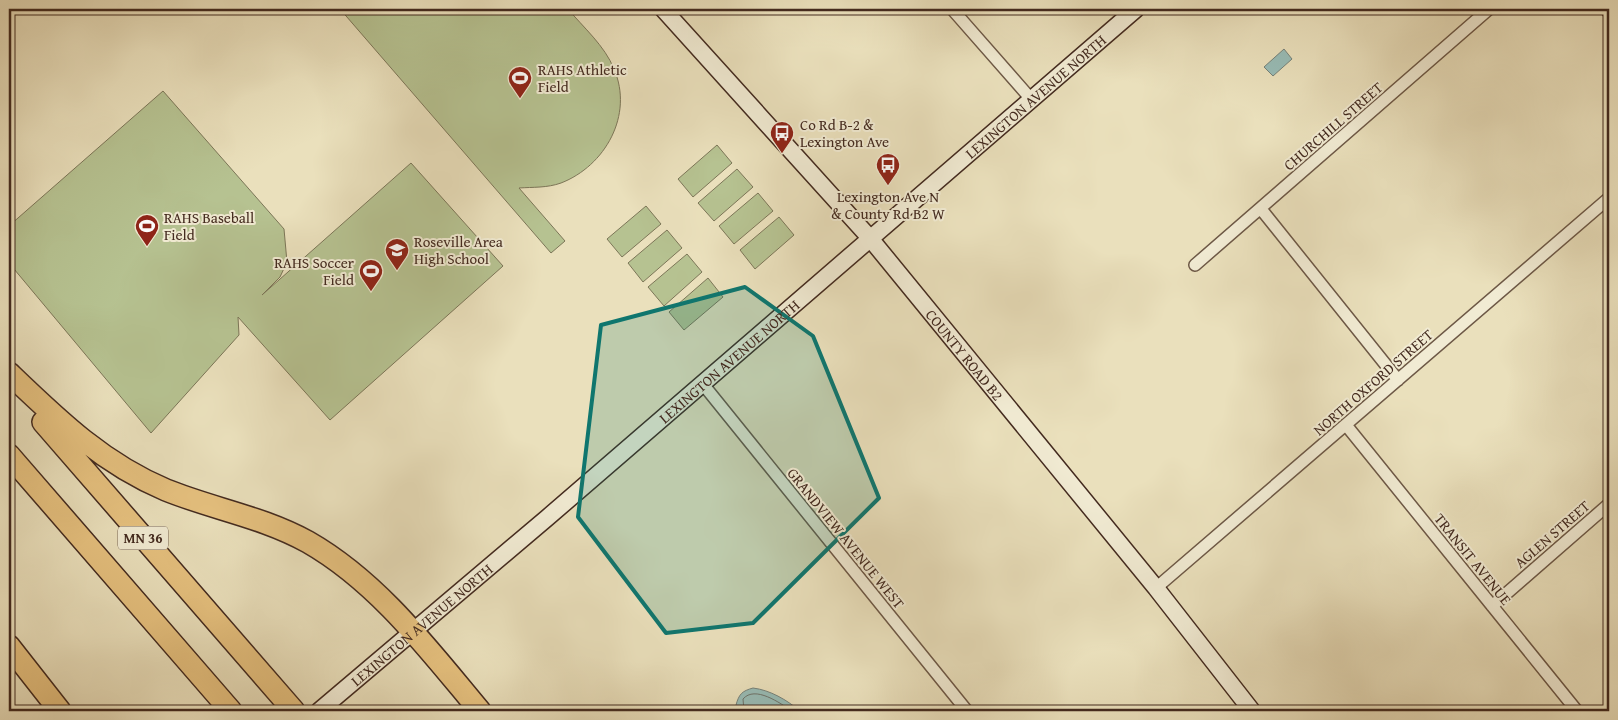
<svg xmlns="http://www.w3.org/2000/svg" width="1618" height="720" font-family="'Gentium Book Plus',serif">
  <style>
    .green { fill: #b6c291; stroke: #7c7658 }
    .water { fill: #98bcb6; stroke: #76827a }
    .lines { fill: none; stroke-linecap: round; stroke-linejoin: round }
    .shore { stroke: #6e736a; stroke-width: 1 }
    .street-casing { stroke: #6d5846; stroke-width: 14 }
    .secondary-casing { stroke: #432a1f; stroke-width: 19 }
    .highway-casing { stroke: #432a1f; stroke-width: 24 }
    .street { stroke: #f1ebd3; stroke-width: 11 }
    .secondary { stroke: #f1ebd3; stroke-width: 16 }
    .highway { stroke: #e5c07e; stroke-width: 21 }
    .marked { fill: #0f766e; fill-opacity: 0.2; stroke: #0f766e; stroke-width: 4; stroke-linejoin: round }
    .labels { text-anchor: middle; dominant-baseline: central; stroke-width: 4; stroke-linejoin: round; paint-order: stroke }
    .shield { fill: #f1ebd3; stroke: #776455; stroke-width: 1 }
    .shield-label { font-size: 14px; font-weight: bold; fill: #432a1f }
    .poi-label { font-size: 15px; fill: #432a1f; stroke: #f1ebd3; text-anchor: start }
    .street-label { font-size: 15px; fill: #432a1f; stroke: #f1ebd3 }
  </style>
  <rect width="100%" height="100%" fill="#eae0bc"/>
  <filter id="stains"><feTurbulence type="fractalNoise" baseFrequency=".004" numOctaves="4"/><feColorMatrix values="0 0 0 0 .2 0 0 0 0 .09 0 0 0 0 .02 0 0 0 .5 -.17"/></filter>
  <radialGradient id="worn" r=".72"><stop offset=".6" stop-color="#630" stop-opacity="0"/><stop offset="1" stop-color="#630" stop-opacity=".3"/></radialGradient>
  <!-- green -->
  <path class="green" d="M 340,9 L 568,9 C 583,27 605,46 614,69 C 634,115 605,166 561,183 C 547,188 533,187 519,188 L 565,241 L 551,253 Z
    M 163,91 L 284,229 L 287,262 L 280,277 L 262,295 L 411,163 L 503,266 L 330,420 L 238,317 L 239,335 L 151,433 L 9,263 L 10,225 Z
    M 717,145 L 732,163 L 693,197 L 678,179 Z
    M 737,169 L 753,187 L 714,221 L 698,203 Z
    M 758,193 L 773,211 L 734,244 L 719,226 Z
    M 646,206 L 661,224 L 622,257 L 607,239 Z
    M 779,217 L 794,235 L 755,269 L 740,250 Z
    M 667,230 L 682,248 L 643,282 L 628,263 Z
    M 687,254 L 702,272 L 664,306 L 648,287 Z
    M 708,278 L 723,297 L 684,330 L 669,312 Z"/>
  <!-- water -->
  <path class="water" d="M 1284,49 L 1292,59 L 1273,76 L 1264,67 Z
    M 753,688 C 770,690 787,700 800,711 L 740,711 L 736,705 C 739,694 742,691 753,688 Z"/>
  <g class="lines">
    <!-- shore -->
    <path class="shore" d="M 744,711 L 743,699 C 755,685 780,703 792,711"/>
    <!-- street casing -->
    <g class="street-casing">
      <path id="street" d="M 952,9 L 1031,99
        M 1606,9 L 1609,13
        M 1261,209 L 1398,380
        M 1195,265 L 1489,9
        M 702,383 L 967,711
        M 1346,425 L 1577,711
        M 1156,588 L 1609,198
        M 1492,606 L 1609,504"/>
    </g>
    <!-- secondary casing -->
    <g class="secondary-casing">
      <g id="secondary">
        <path id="s1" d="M 663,9 L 869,237 L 1156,588 L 1252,711"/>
        <path id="s2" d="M 319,711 L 547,518 L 1136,9"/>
      </g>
    </g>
    <!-- highway casing -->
    <g class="highway-casing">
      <path id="highway" d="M 9,373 C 58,420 102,463 166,490 C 213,509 263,517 308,542 C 378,582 429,650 480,711
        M 43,422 L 294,711
        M 9,455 L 231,711
        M 9,646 L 60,711"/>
    </g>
    <!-- street -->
    <use href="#street" class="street"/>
    <!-- secondary -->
    <use href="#secondary" class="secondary"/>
    <!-- highway -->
    <use href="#highway" class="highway"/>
  </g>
  <!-- marked area -->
  <path class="marked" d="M 745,287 L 813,336 L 879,498 L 753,623 L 666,633 L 578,517 L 601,325 Z"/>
  <!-- icons -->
  <defs>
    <g id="stadium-pin" transform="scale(1.25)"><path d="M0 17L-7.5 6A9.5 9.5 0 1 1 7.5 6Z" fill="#8f2418" stroke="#f1ebd3"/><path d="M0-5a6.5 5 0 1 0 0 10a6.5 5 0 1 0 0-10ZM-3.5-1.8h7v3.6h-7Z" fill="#fff"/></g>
    <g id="bus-pin" transform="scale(1.25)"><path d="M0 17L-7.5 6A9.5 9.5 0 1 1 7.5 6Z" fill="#8f2418" stroke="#f1ebd3"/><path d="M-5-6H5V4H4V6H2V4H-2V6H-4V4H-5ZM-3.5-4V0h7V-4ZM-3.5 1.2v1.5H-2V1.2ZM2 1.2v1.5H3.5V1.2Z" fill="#fff"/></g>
    <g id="school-pin" transform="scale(1.25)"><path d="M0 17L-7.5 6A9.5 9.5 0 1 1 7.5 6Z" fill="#8f2418" stroke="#f1ebd3"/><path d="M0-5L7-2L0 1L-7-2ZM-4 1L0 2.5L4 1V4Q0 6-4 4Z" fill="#fff"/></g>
  </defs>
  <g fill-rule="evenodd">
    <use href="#stadium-pin" x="520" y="78"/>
    <use href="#bus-pin" x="782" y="133"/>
    <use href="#bus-pin" x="888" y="165"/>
    <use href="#stadium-pin" x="147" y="226"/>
    <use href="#school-pin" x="397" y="250"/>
    <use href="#stadium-pin" x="371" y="271"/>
  </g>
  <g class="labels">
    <!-- shield labels -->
    <rect class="shield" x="118" y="526.5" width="50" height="23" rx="4"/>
    <g class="shield-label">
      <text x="143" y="538">MN 36</text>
    </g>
    <!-- poi labels -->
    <g class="poi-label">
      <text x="538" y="69">RAHS Athletic<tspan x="538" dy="17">Field</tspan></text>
      <text x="800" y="124">Co Rd B-2 &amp;<tspan x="800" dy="17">Lexington Ave</tspan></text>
      <text x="888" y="196" text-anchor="middle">Lexington Ave N<tspan x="888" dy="17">&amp; County Rd B2 W</tspan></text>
      <text x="164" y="217">RAHS Baseball<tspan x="164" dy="17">Field</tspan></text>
      <text x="414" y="241">Roseville Area<tspan x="414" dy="17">High School</tspan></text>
      <text x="354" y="262" text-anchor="end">RAHS Soccer<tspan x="354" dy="17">Field</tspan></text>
    </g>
    <!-- street labels -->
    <g class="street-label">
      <text stroke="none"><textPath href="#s2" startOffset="944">LEXINGTON AVENUE NORTH</textPath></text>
      <text transform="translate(1333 126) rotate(-41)">CHURCHILL STREET</text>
      <text stroke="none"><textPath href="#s1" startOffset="459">COUNTY ROAD B2</textPath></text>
      <text stroke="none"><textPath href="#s2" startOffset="539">LEXINGTON AVENUE NORTH</textPath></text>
      <text transform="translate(1373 382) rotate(-41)">NORTH OXFORD STREET</text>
      <text transform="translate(1552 534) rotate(-41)">AGLEN STREET</text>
      <text transform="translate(846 538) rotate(51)">GRANDVIEW AVENUE WEST</text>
      <text transform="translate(1473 559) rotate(51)">TRANSIT AVENUE</text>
      <text stroke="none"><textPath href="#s2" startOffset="134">LEXINGTON AVENUE NORTH</textPath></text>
    </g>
  </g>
  <!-- margin -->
  <rect width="1618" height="720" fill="none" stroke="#eae0bc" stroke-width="30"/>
  <rect x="10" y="10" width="1598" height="700" fill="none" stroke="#432a1f" stroke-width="2.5"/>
  <rect x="15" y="15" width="1588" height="690" fill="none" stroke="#432a1f"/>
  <rect width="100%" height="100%" filter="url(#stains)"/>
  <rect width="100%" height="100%" fill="url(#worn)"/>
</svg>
